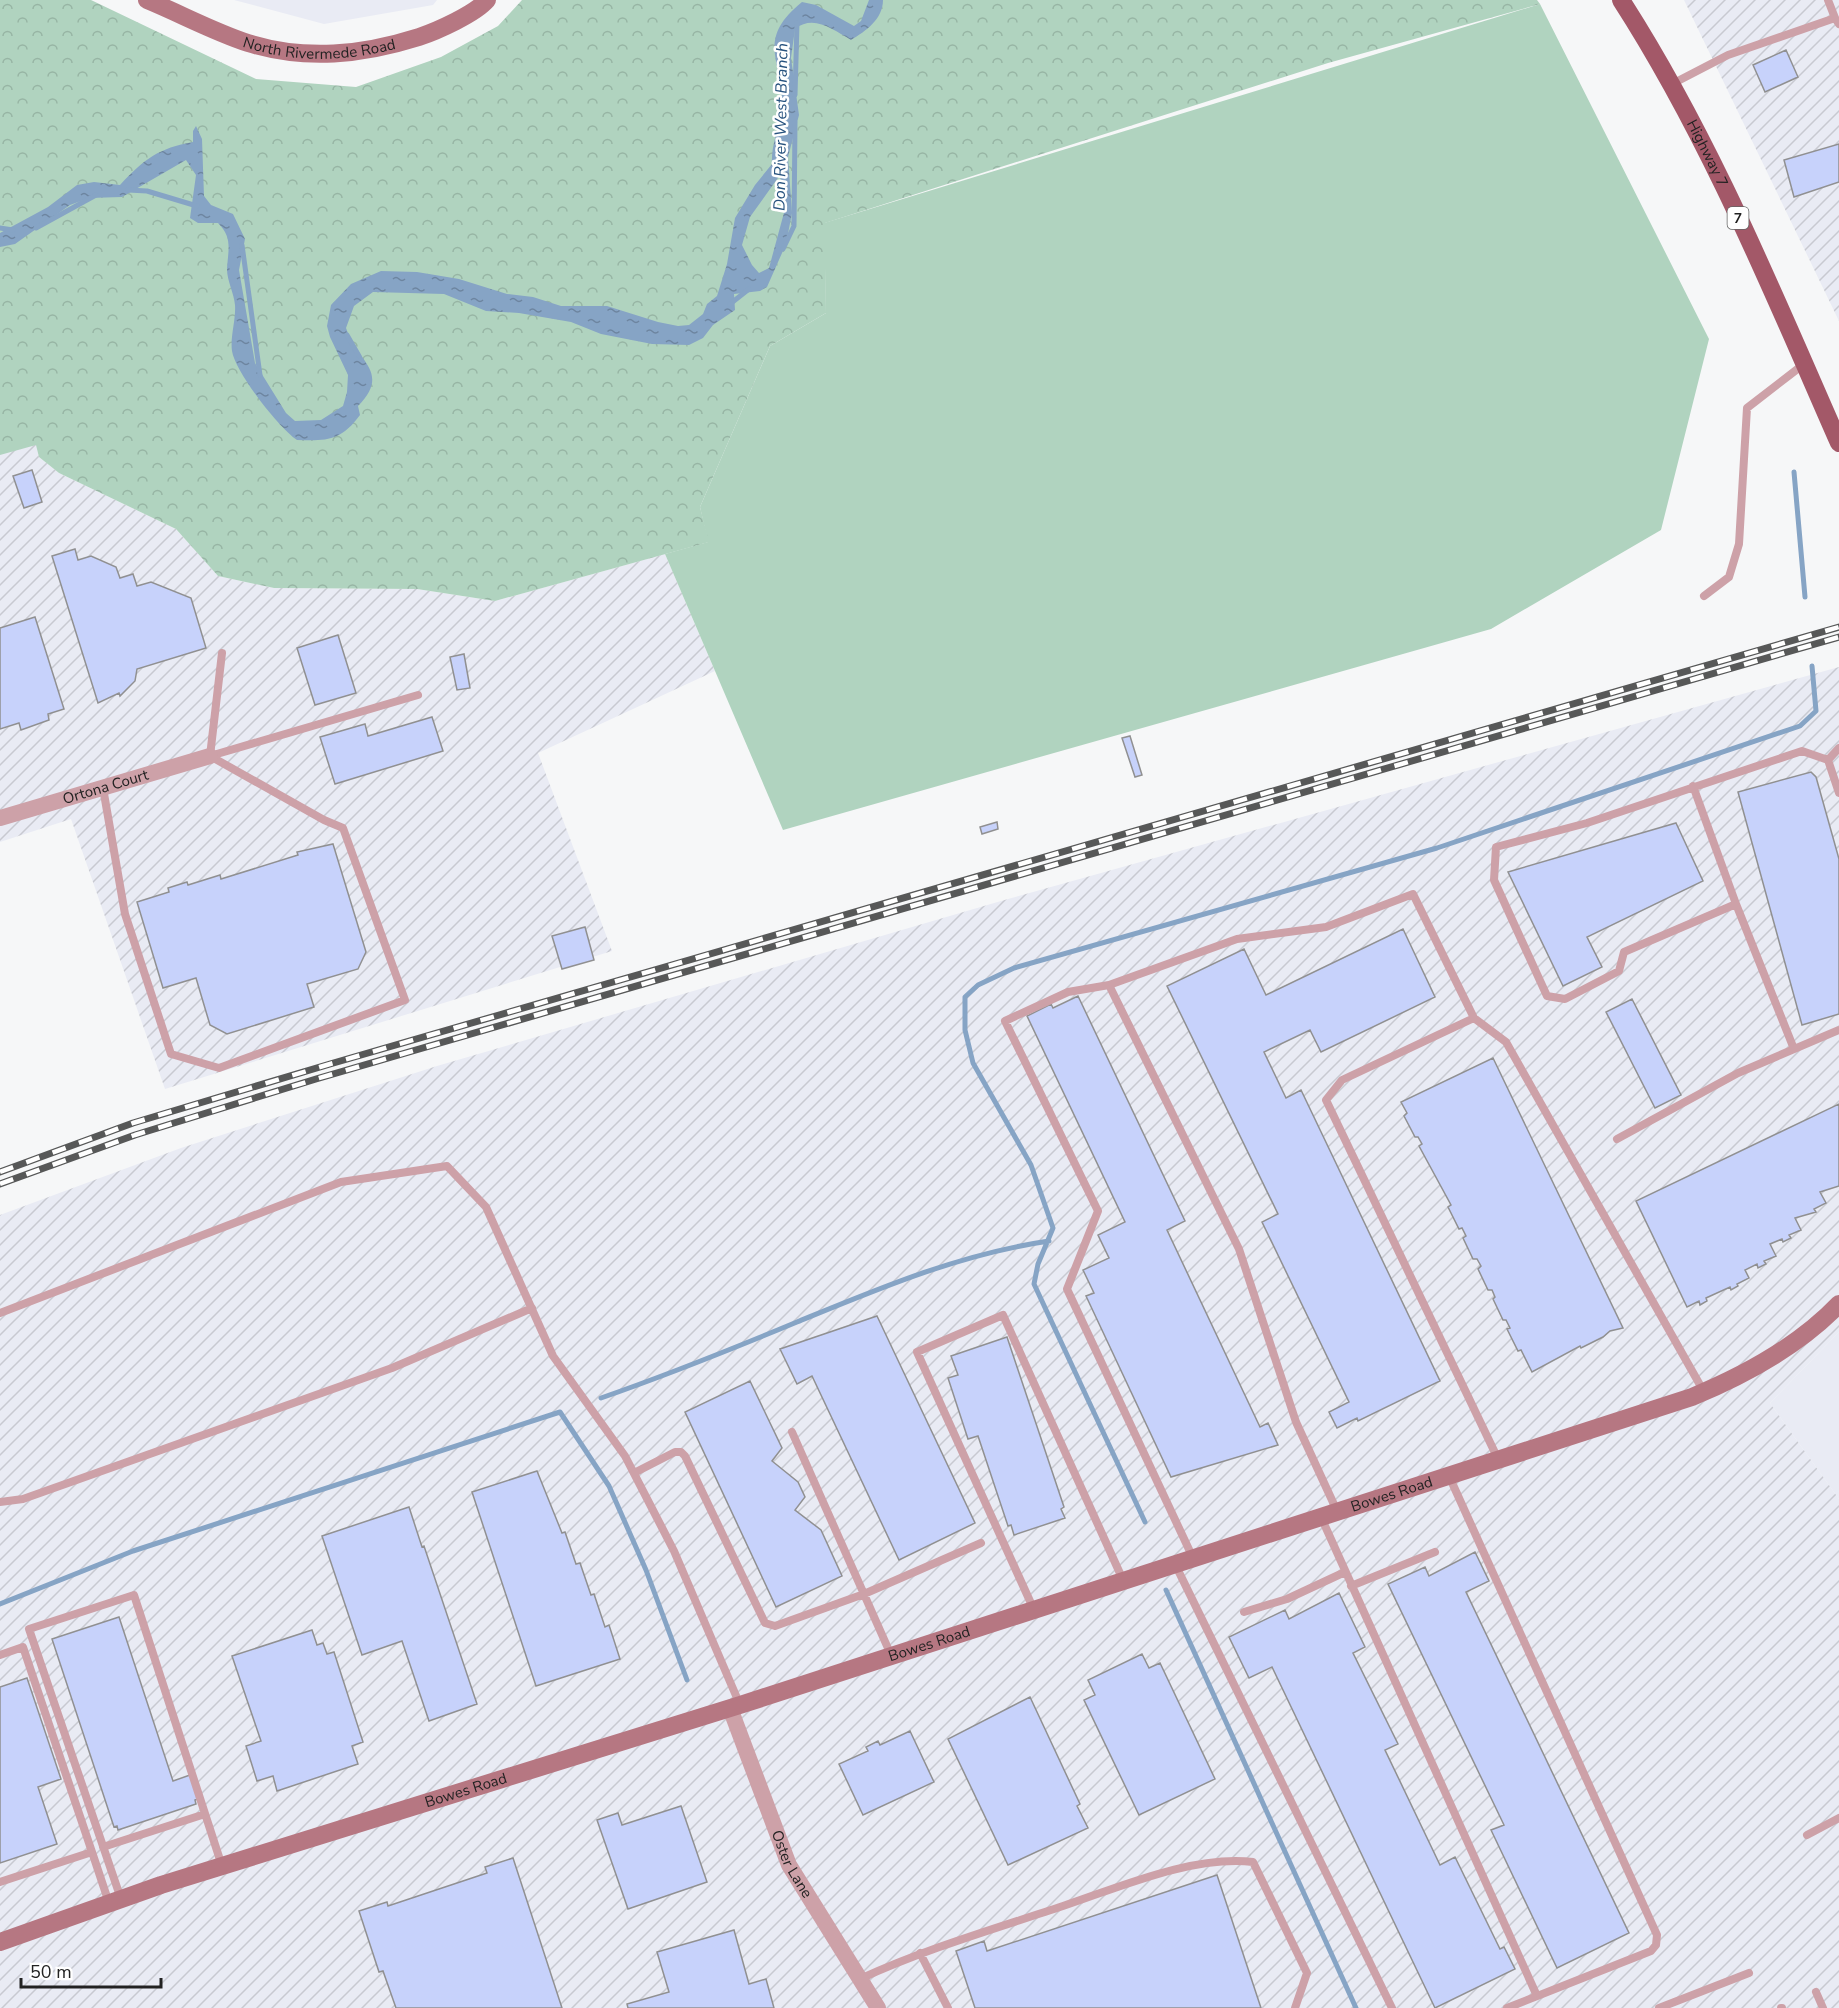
<svg xmlns="http://www.w3.org/2000/svg" width="1839" height="2008" font-family="'Nunito Sans',sans-serif">
  <style>
    .built { fill: #e9ebf4 }
    .industrial { fill: url(#industrial-furrows) }
    .grass { fill: #b0d3bf }
    .forest { fill: url(#forest-crowns) }
    .water { fill: url(#water-ripples); fill-rule: evenodd }
    .lines { fill: none; stroke-linecap: round; stroke-linejoin: round }
    .stream { stroke: #86a4c5; stroke-width: 5 }
    .building { fill: #c7d2fb; stroke: #909091; stroke-width: 1.5 }
    .lane { stroke: #cda1a8; stroke-width: 8 }
    .street { stroke: #cda1a8; stroke-width: 16 }
    .secondary { stroke: #b67782; stroke-width: 18 }
    .primary { stroke: #a35868; stroke-width: 18 }
    .rail-casing { stroke: #575858; stroke-width: 7 }
    .rail { stroke: #fff; stroke-width: 4.5; stroke-dasharray: 14; stroke-linecap: butt }
    .labels { text-anchor: middle; dominant-baseline: central; stroke-width: 5; stroke-linejoin: round; paint-order: stroke }
    .shield { fill: #fff; stroke: #646464; stroke-width: 1.5 }
    .shield-label { font-size: 14px; font-weight: bold; fill: #222 }
    .street-label { font-size: 15px; fill: #222; stroke: #fff }
    .water-label { font-size: 16px; font-style: italic; fill: #27527e; stroke: #fff }
  </style>
  <defs>
    <pattern id="industrial-furrows" width="10" height="10" patternUnits="userSpaceOnUse" patternTransform="scale(1.5)"><rect width="10" height="10" fill="#e9ebf4"/><path d="M-1 1l2-2M0 10L10 0M9 11l2-2" fill="none" stroke="#c8c9d1"/></pattern>
    <pattern id="forest-crowns" width="20" height="18" patternUnits="userSpaceOnUse" patternTransform="scale(1.5)"><rect width="20" height="18" fill="#b0d3bf"/><path d="M2 6a3 3 0 1 1 6 0M12 15a3 3 0 1 1 6 0" fill="none" stroke="#97b5a4"/></pattern>
    <pattern id="water-ripples" width="26" height="14" patternUnits="userSpaceOnUse" patternTransform="scale(1.5)"><rect width="26" height="14" fill="#86a4c5"/><path d="M2 4q2-2 4 0t4 0M15 11q2-2 4 0t4 0" fill="none" stroke="#6d85a0"/></pattern>
  </defs>
  <rect width="100%" height="100%" fill="#f6f7f8"/>
  <!-- built -->
  <path class="built" d="M 234,0 L 437,0 L 433,5 L 324,24 Z
    M 1839,1332 L 1839,1499 L 1770,1403 Z"/>
  <!-- industrial -->
  <path class="industrial" d="M 1684,0 L 1839,0 L 1839,321 Z
    M 8,296 L 39,457 L 59,473 L 176,529 L 218,576 L 274,588 L 417,589 L 495,601 L 665,554 L 715,671 L 538,753 L 612,951 L 165,1089 L 71,819 L 0,842 L 0,298 Z
    M 1839,667 L 1839,1332 L 1770,1403 L 1839,1499 L 1839,2008 L 0,2008 L 0,1215 L 181,1148 L 437,1066 L 1001,901 Z"/>
  <!-- grass -->
  <path class="grass" d="M 1540,4 L 1709,339 L 1661,530 L 1491,629 L 783,830 L 665,554 L 708,542 L 700,507 L 770,346 L 826,313 L 824,223 Z"/>
  <!-- forest -->
  <path class="forest" d="M 0,0 L 91,0 L 256,79 L 356,87 L 441,57 L 498,26 L 522,0 L 1537,0 L 1540,4 L 1328,63 L 825,223 L 826,313 L 770,346 L 700,507 L 709,542 L 495,601 L 417,589 L 274,588 L 218,576 L 176,529 L 59,473 L 39,457 L 36,445 L 0,455 Z"/>
  <!-- water -->
  <path class="water" d="M 869,0 L 883,0 C 883,19 866,31 851,40 C 833,30 814,14 795,29 L 791,58 L 799,115 L 788,157 L 792,213 L 786,244 L 767,287 L 760,291 L 734,294 L 735,310 L 713,325 L 703,338 L 689,345 L 652,344 L 601,334 L 571,322 L 519,313 L 486,311 L 444,294 L 373,292 L 354,306 L 346,328 C 358,363 391,372 358,406 L 360,415 C 341,441 327,441 297,440 C 279,428 235,372 232,351 C 230,337 236,320 235,305 C 234,293 227,281 227,269 C 228,250 233,238 218,223 L 198,223 L 190,218 L 196,175 L 186,160 L 122,197 L 89,198 L 70,205 L 15,244 L 0,247 L 0,233 L 48,207 L 77,185 L 94,182 L 120,185 C 144,159 159,148 193,142 L 193,131 L 196,126 L 202,139 L 204,196 L 211,205 L 233,214 L 245,239 L 239,270 L 255,363 L 286,413 L 295,421 L 321,420 L 343,406 L 347,392 L 348,375 L 330,337 L 327,326 L 331,305 L 351,284 L 381,271 L 417,272 L 459,279 L 507,294 L 533,297 L 561,306 L 607,306 L 658,322 L 678,326 L 689,325 L 703,314 L 707,304 L 717,296 L 727,264 L 735,218 L 755,185 L 772,164 C 771,146 778,131 781,114 C 788,65 751,43 802,2 L 816,5 L 854,26 L 861,21 ZM 780,175 L 785,209 L 769,268 L 759,273 L 752,265 L 742,245 L 750,217 Z"/>
  <g class="lines">
    <!-- stream -->
    <path class="stream" d="M 795,95 L 797,23
      M 128,190 L 147,191 L 197,206
      M 0,228 L 13,230
      M 36,228 L 96,195
      M 242,245 L 260,375
      M 783,249 L 794,226 L 795,122
      M 730,304 L 749,289
      M 347,335 L 359,356
      M 1794,472 L 1805,597
      M 601,1398 C 667,1375 732,1349 797,1322 C 880,1288 960,1254 1049,1241
      M 1145,1522 L 1034,1284 L 1038,1264 L 1053,1228 L 1031,1165 L 973,1063 L 965,1030 L 965,997 L 978,985 L 1014,968 L 1437,848 L 1800,726 L 1816,711 L 1812,666
      M 1166,1590 L 1356,2008
      M 0,1604 L 133,1551 L 560,1412 L 609,1486 L 646,1570 L 687,1680"/>
  </g>
  <!-- building -->
  <path class="building" d="M 1786,50 L 1798,77 L 1765,92 L 1753,65 Z
    M 1839,144 L 1839,182 L 1794,197 L 1784,160 Z
    M 32,470 L 42,502 L 24,508 L 13,476 Z
    M 75,549 L 78,560 L 91,556 L 116,567 L 120,578 L 133,574 L 137,586 L 151,582 L 191,598 L 206,648 L 137,669 L 135,681 L 120,696 L 119,693 L 98,703 L 52,556 Z
    M 35,617 L 64,709 L 48,714 L 49,720 L 21,730 L 19,723 L 0,729 L 0,628 Z
    M 338,635 L 356,693 L 315,705 L 297,648 Z
    M 464,654 L 470,688 L 457,690 L 450,657 Z
    M 432,717 L 443,751 L 335,784 L 320,737 L 365,724 L 368,736 Z
    M 1130,736 L 1142,775 L 1135,777 L 1122,738 Z
    M 1811,772 L 1816,777 L 1839,859 L 1839,1014 L 1802,1025 L 1738,792 Z
    M 997,822 L 998,829 L 982,834 L 980,827 Z
    M 1676,823 L 1703,881 L 1587,937 L 1602,967 L 1563,986 L 1508,872 Z
    M 333,844 L 366,952 L 358,969 L 307,984 L 314,1007 L 227,1034 L 210,1025 L 196,978 L 163,988 L 137,902 L 169,892 L 168,888 L 187,882 L 188,885 L 220,875 L 221,879 L 298,855 L 297,852 Z
    M 585,927 L 594,960 L 562,969 L 552,936 Z
    M 1403,929 L 1435,997 L 1321,1052 L 1310,1030 L 1264,1052 L 1286,1098 L 1301,1090 L 1440,1381 L 1358,1421 L 1357,1418 L 1337,1428 L 1329,1412 L 1349,1402 L 1262,1222 L 1278,1214 L 1167,986 L 1244,949 L 1266,995 Z
    M 1078,996 L 1185,1221 L 1167,1230 L 1260,1427 L 1268,1423 L 1278,1445 L 1171,1477 L 1086,1296 L 1094,1293 L 1083,1270 L 1109,1258 L 1098,1235 L 1125,1222 L 1027,1016 L 1051,1004 L 1053,1008 Z
    M 1632,999 L 1681,1095 L 1655,1108 L 1606,1012 Z
    M 1493,1058 L 1623,1328 L 1610,1331 L 1603,1337 L 1581,1348 L 1580,1346 L 1532,1372 L 1521,1350 L 1518,1351 L 1507,1329 L 1510,1328 L 1506,1320 L 1503,1320 L 1493,1299 L 1495,1297 L 1492,1290 L 1488,1290 L 1478,1269 L 1481,1266 L 1477,1259 L 1473,1259 L 1463,1238 L 1466,1236 L 1462,1228 L 1459,1229 L 1448,1207 L 1451,1205 L 1419,1146 L 1422,1144 L 1418,1137 L 1415,1137 L 1404,1116 L 1407,1113 L 1401,1102 Z
    M 1839,1104 L 1839,1186 L 1820,1192 L 1826,1203 L 1814,1209 L 1816,1212 L 1795,1218 L 1801,1230 L 1789,1235 L 1791,1238 L 1783,1242 L 1782,1239 L 1770,1244 L 1776,1256 L 1764,1261 L 1766,1264 L 1758,1268 L 1757,1264 L 1745,1270 L 1749,1278 L 1737,1284 L 1738,1286 L 1731,1290 L 1730,1287 L 1706,1298 L 1707,1301 L 1700,1305 L 1699,1301 L 1687,1307 L 1636,1201 Z
    M 877,1316 L 975,1523 L 899,1560 L 812,1376 L 797,1384 L 780,1349 Z
    M 1007,1337 L 1064,1507 L 1061,1509 L 1065,1518 L 1014,1535 L 1011,1525 L 1008,1526 L 978,1436 L 968,1439 L 948,1378 L 958,1375 L 951,1356 Z
    M 750,1381 L 782,1448 L 772,1461 L 798,1482 L 805,1497 L 795,1510 L 821,1530 L 842,1576 L 776,1607 L 685,1412 Z
    M 537,1471 L 562,1533 L 565,1532 L 576,1564 L 580,1563 L 591,1595 L 594,1594 L 605,1627 L 609,1625 L 620,1659 L 536,1686 L 472,1492 Z
    M 409,1507 L 422,1547 L 424,1546 L 477,1704 L 429,1721 L 402,1641 L 362,1655 L 322,1536 Z
    M 1475,1552 L 1489,1581 L 1466,1592 L 1629,1933 L 1557,1968 L 1491,1830 L 1504,1825 L 1388,1584 L 1425,1567 L 1429,1576 Z
    M 1339,1593 L 1365,1647 L 1353,1653 L 1398,1744 L 1385,1750 L 1440,1865 L 1455,1857 L 1500,1949 L 1504,1947 L 1515,1969 L 1435,2008 L 1272,1667 L 1249,1678 L 1229,1637 L 1285,1610 L 1289,1619 Z
    M 119,1617 L 173,1781 L 190,1775 L 198,1799 L 195,1800 L 196,1804 L 118,1830 L 117,1826 L 114,1827 L 52,1639 Z
    M 312,1630 L 317,1645 L 323,1643 L 327,1654 L 334,1652 L 363,1742 L 352,1746 L 358,1764 L 277,1791 L 273,1776 L 257,1781 L 246,1746 L 261,1741 L 232,1656 Z
    M 1142,1654 L 1149,1668 L 1160,1663 L 1215,1779 L 1139,1815 L 1084,1700 L 1095,1695 L 1088,1680 Z
    M 27,1678 L 61,1779 L 38,1787 L 57,1844 L 0,1863 L 0,1687 Z
    M 1030,1697 L 1080,1804 L 1077,1806 L 1088,1828 L 1008,1865 L 948,1739 Z
    M 910,1731 L 934,1782 L 863,1815 L 839,1764 L 868,1751 L 866,1747 L 878,1741 L 880,1745 Z
    M 681,1806 L 707,1882 L 628,1909 L 597,1820 L 618,1813 L 622,1825 Z
    M 513,1858 L 562,2008 L 396,2008 L 383,1971 L 379,1972 L 359,1911 L 387,1902 L 388,1906 L 487,1873 L 485,1867 Z
    M 1217,1875 L 1261,2008 L 975,2008 L 956,1951 L 984,1941 L 987,1951 Z
    M 734,1930 L 749,1984 L 766,1979 L 774,2008 L 628,2008 L 627,2004 L 669,1992 L 657,1952 Z"/>
  <g class="lines">
    <!-- lane -->
    <path class="lane" d="M 1828,0 L 1835,18
      M 1672,84 L 1728,55 L 1835,18 L 1839,24
      M 1704,596 L 1729,577 L 1739,544 L 1747,408 L 1804,364
      M 210,756 L 418,695
      M 210,756 L 222,653
      M 1828,760 L 1839,748
      M 1693,786 L 1736,904 L 1624,952 L 1619,971 L 1565,999 L 1547,996 L 1494,880 L 1496,847 L 1587,823 L 1802,751 L 1828,760 L 1839,793
      M 103,788 L 125,914 L 171,1054 L 219,1068 L 405,1000 L 343,828 L 324,820 L 210,756
      M 1736,904 L 1794,1049
      M 1109,985 L 1068,992 L 1005,1021 L 1098,1211 L 1067,1289 L 1193,1558
      M 1617,1139 L 1738,1073 L 1839,1030
      M 0,1313 L 341,1182 L 447,1166 L 486,1207 L 553,1356 L 625,1456 L 674,1551 L 740,1705
      M 792,1432 L 891,1655
      M 1498,1459 L 1326,1100 L 1342,1080 L 1474,1018 L 1506,1042 L 1704,1392
      M 634,1473 L 675,1452 L 681,1452 L 685,1456 L 765,1623 L 775,1626 L 864,1594 L 981,1543
      M 1449,1476 L 1657,1935 L 1656,1945 L 1651,1951 L 1507,2008
      M 0,1502 L 23,1499 L 392,1368 L 532,1308
      M 1337,1511 L 1296,1422 L 1239,1249 L 1109,985 L 1237,939 L 1326,927 L 1413,894 L 1474,1018
      M 1321,1517 L 1537,1996
      M 1175,1564 L 1392,2008
      M 1351,1586 L 1435,1552
      M 1034,1610 L 917,1352 L 1003,1315 L 1123,1580
      M 1244,1612 L 1287,1599 L 1345,1572
      M 0,1655 L 23,1647 L 92,1852 L 0,1882
      M 1807,1835 L 1839,1818
      M 103,1847 L 205,1814
      M 92,1852 L 109,1903
      M 121,1899 L 29,1629 L 134,1595 L 222,1866
      M 920,1953 L 948,2008
      M 860,1979 C 925,1949 994,1929 1063,1906 C 1120,1887 1193,1855 1253,1862 L 1307,1973 L 1295,2008
      M 1816,1992 L 1823,2008
      M 1659,2008 L 1749,1973
      M 1781,2008 L 1782,2008"/>
    <!-- street -->
    <g class="street">
      <path id="s1" d="M 0,818 L 210,756"/>
      <path id="s2" d="M 730,1708 L 789,1865 L 878,2008"/>
    </g>
    <!-- secondary -->
    <g class="secondary">
      <path id="s3" d="M 147,0 C 181,14 214,32 248,43 C 306,61 362,55 419,37 C 437,31 475,14 487,0"/>
      <path id="s4" d="M 0,1942 L 161,1885 L 740,1705 L 1692,1397 C 1745,1375 1799,1346 1839,1304"/>
    </g>
    <!-- primary -->
    <path class="primary" id="s5" d="M 1621,0 C 1710,138 1773,293 1839,443"/>
    <!-- rail casing -->
    <g class="rail-casing">
      <path id="rail" d="M 0,1172 L 133,1123 L 330,1064 L 1839,627
        M 0,1184 L 135,1135 L 316,1079 L 1839,637"/>
    </g>
    <!-- rail -->
    <use href="#rail" class="rail"/>
  </g>
  <g class="labels">
    <!-- shield labels -->
    <rect class="shield" x="1727.5" y="207" width="21" height="22" rx="4.5"/>
    <g class="shield-label">
      <text x="1738" y="218">7</text>
    </g>
    <!-- street labels -->
    <g class="street-label">
      <text stroke="none"><textPath href="#s3" startOffset="182">North Rivermede Road</textPath></text>
      <text stroke="none"><textPath href="#s5" startOffset="176">Highway 7</textPath></text>
      <text stroke="none"><textPath href="#s1" startOffset="110">Ortona Court</textPath></text>
      <text stroke="none"><textPath href="#s4" startOffset="1462">Bowes Road</textPath></text>
      <text stroke="none"><textPath href="#s4" startOffset="976">Bowes Road</textPath></text>
      <text stroke="none"><textPath href="#s4" startOffset="490">Bowes Road</textPath></text>
      <text stroke="none"><textPath href="#s2" startOffset="168">Oster Lane</textPath></text>
    </g>
    <!-- water labels -->
    <g class="water-label">
      <text transform="translate(781 127) rotate(-89)">Don River West Branch</text>
    </g>
  </g>
  <!-- scale -->
  <path d="M21 1978v9h140v-9" fill="none" stroke="#222222" stroke-width="3"/>
  <text x="30" y="1978" font-size="18" fill="#222222" stroke="#ffffff" stroke-width="4.5" paint-order="stroke">50 m</text>
</svg>
